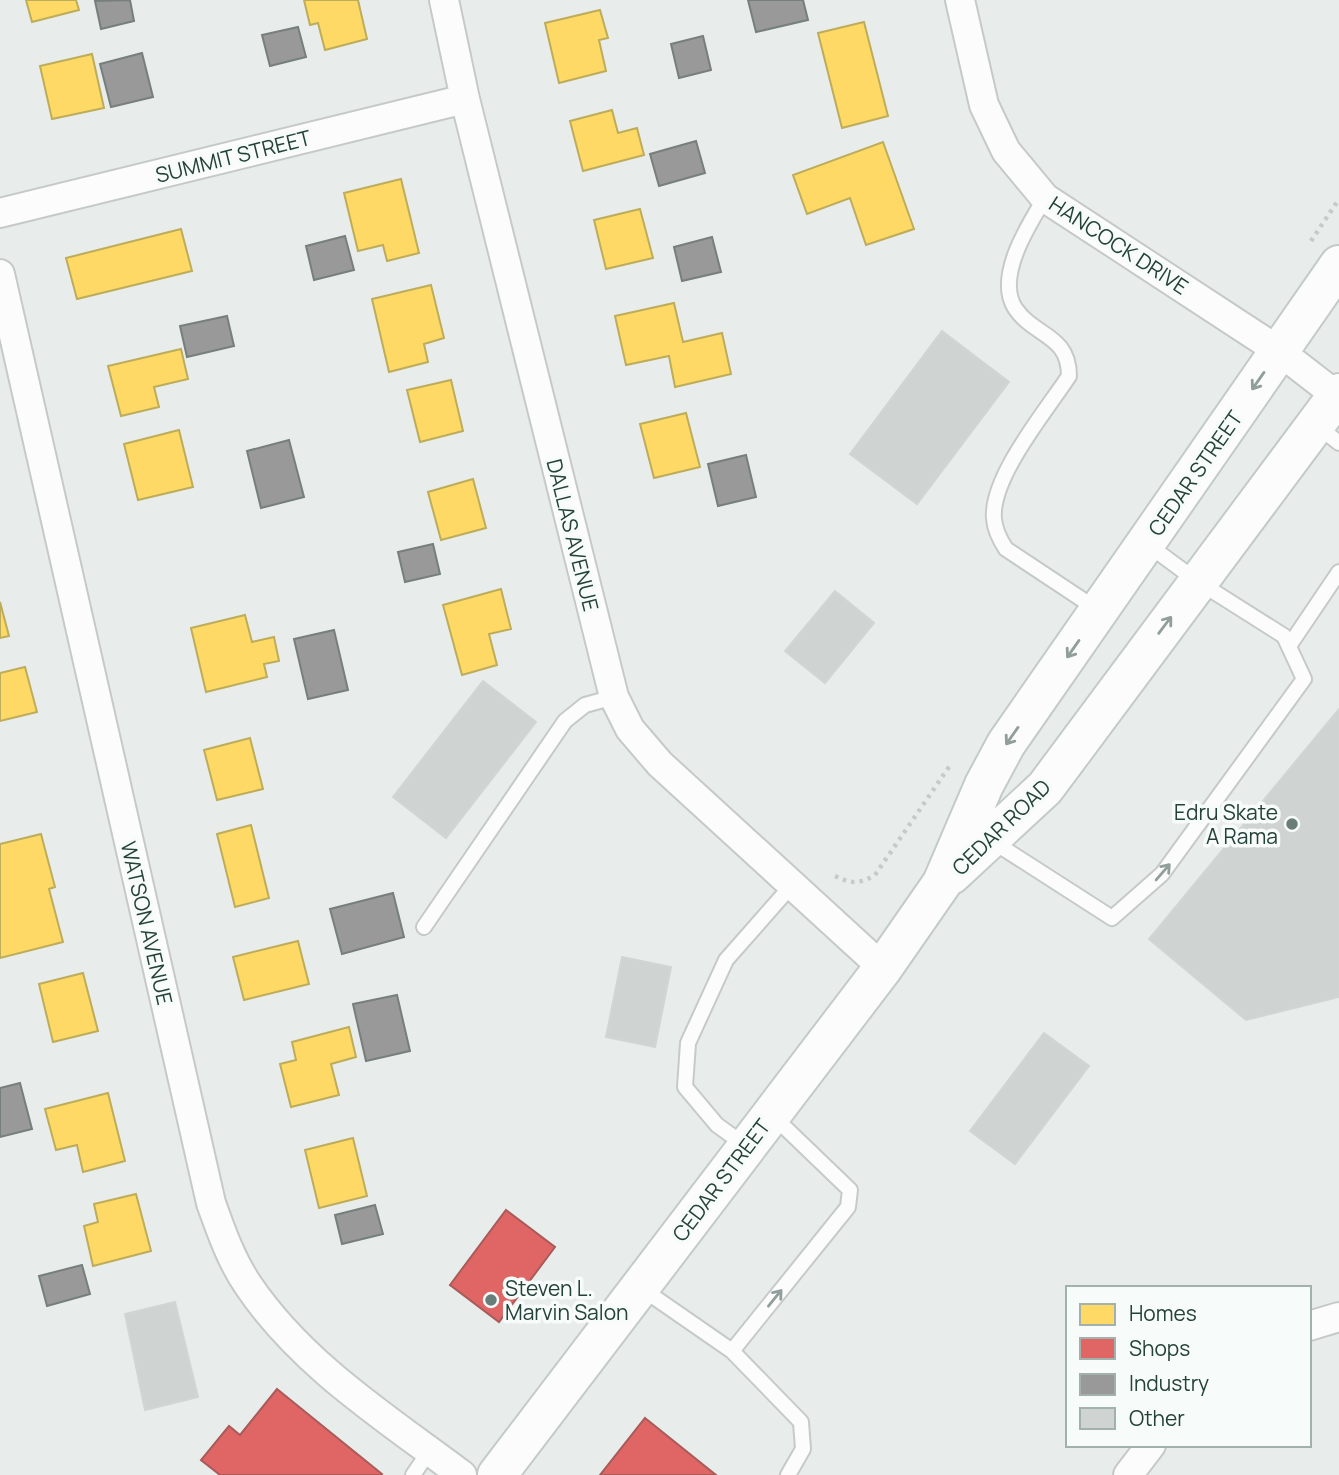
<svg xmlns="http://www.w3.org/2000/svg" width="1339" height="1475" font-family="Manrope,sans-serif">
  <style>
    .homes { fill: #ffd966; stroke: #bdac59; stroke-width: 2 }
    .shops { fill: #e06666; stroke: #a85b59; stroke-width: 2 }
    .industry { fill: #999; stroke: #767f7c; stroke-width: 2 }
    .building { fill: #cfd4d2; stroke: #d1d6d4; stroke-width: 2 }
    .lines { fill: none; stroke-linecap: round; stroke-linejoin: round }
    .lane-casing { stroke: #c5cac8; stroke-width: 18 }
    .street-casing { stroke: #c5cac8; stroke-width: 32 }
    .secondary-casing { stroke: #c3cbc8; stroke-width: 42 }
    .path { stroke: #c3ccca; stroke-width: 4.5; stroke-dasharray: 3.5 5; stroke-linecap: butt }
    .lane { stroke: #fcfcfc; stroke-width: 14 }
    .street { stroke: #fcfcfc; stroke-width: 28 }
    .secondary { stroke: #fcfcfc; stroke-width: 38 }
    .oneway { stroke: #909f9b }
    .poi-dot { fill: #697e78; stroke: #f7fbf9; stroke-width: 2.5 }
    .labels { text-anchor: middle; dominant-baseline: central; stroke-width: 7; stroke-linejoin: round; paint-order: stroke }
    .street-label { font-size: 21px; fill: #24423a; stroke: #f7fbf9 }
    .poi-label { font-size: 21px; fill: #24423a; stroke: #f7fbf9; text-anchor: end }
  </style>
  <rect width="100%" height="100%" fill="#e8edeb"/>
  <!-- homes -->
  <path class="homes" d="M 26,0 L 76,0 L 79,10 L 32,22 Z
    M 304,0 L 358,0 L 367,39 L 325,50 L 318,23 L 310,25 Z
    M 600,10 L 608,38 L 599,40 L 606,71 L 559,83 L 545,23 Z
    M 864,22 L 888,116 L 842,128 L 818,33 Z
    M 92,54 L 104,108 L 52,119 L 40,66 Z
    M 612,110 L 618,133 L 637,128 L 644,155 L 583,171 L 570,121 Z
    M 883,142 L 914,229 L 866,245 L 850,198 L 807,214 L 793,175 Z
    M 401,179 L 419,253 L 387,261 L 383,245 L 358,251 L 344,193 Z
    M 640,209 L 653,258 L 606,269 L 594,220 Z
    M 181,229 L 192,271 L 77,299 L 66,258 Z
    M 431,285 L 444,338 L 424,344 L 428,362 L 389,372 L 372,299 Z
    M 674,303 L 683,342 L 722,333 L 731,374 L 675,387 L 669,356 L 626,365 L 615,316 Z
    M 181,349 L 188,379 L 154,387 L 159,407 L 121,416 L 108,366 Z
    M 451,380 L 463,431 L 420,442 L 407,390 Z
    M 686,413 L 700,467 L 654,478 L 640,424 Z
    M 179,430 L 193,487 L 138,500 L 124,444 Z
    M 473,479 L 486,528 L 441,540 L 428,492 Z
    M 501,589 L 511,629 L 489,634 L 497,665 L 462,675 L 443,605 Z
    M 0,602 L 9,636 L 0,638 Z
    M 245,615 L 252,642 L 274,637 L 279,661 L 264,664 L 267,677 L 206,692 L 191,628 Z
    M 25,667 L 37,712 L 0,721 L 0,673 Z
    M 250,738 L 263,789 L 217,800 L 204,750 Z
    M 251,825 L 269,898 L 235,907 L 217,834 Z
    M 41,834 L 55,887 L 49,889 L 63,942 L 0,958 L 0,844 Z
    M 298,941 L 309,984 L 244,1000 L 233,957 Z
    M 83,973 L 98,1031 L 53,1042 L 39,984 Z
    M 349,1027 L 356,1057 L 331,1064 L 339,1095 L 291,1107 L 280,1064 L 296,1060 L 292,1042 Z
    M 108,1093 L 125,1161 L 83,1172 L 77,1145 L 56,1150 L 45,1109 Z
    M 353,1138 L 367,1196 L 319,1208 L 305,1150 Z
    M 136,1194 L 151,1251 L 93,1266 L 84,1226 L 98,1222 L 94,1204 Z"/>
  <!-- shops -->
  <path class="shops" d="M 506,1210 L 555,1247 L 499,1322 L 450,1285 Z
    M 277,1389 L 382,1474 L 381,1475 L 220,1475 L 201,1460 L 229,1426 L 240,1435 Z
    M 645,1418 L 716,1475 L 600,1475 Z"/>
  <!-- industry -->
  <path class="industry" d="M 130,0 L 134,21 L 101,29 L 95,1 Z
    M 748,0 L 803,0 L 808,20 L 756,32 Z
    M 298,27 L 306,57 L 270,66 L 262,35 Z
    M 703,36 L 711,70 L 679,78 L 671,44 Z
    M 142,53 L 153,97 L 111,107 L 100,64 Z
    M 696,141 L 705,173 L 659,186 L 650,154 Z
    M 345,236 L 354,270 L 314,280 L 306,246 Z
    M 712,237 L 721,272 L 682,281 L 674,247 Z
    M 227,316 L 234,346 L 187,357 L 180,326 Z
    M 289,440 L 304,497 L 261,508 L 247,451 Z
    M 746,455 L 756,497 L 718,506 L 708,464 Z
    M 433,544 L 440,574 L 405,582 L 398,552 Z
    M 334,630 L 348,690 L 308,699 L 294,639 Z
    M 393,893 L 404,937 L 342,954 L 330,909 Z
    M 397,995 L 410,1051 L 366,1061 L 353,1004 Z
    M 20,1083 L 32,1129 L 0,1137 L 0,1088 Z
    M 375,1205 L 383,1234 L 342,1244 L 335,1215 Z
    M 82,1265 L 90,1294 L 47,1306 L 39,1276 Z"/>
  <!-- building -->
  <path class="building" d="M 942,331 L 1009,382 L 917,504 L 850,454 Z
    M 835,591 L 874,623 L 825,683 L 785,651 Z
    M 483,681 L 536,722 L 446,838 L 393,797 Z
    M 1339,709 L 1339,997 L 1246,1020 L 1149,939 Z
    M 622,957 L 671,967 L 655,1047 L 606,1037 Z
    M 1044,1033 L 1089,1066 L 1015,1164 L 970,1131 Z
    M 175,1302 L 198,1397 L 145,1410 L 125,1314 Z"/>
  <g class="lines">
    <!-- lane casing -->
    <g class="lane-casing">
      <path id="lane" d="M 1045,198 C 1029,224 995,277 1015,308 C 1034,337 1069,334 1069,376 C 1046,411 990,478 994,519 C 995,531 1000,540 1006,549 L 1098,610
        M 1316,425 L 1339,443
        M 1289,646 L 1339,572
        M 992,841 L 1112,918 L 1162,874 L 1304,679 L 1284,636 L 1197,581 L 1147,544
        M 424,927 L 565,721 L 585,705 L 614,697
        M 746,1146 L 717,1125 L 685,1087 L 688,1043 L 726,960 L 792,885
        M 641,1288 L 732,1351 L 801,1422 L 803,1449 L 788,1475
        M 732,1351 L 848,1207 L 850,1190 L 772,1115
        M 413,1475 L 430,1450"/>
    </g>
    <!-- street casing -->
    <g class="street-casing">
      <path id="street" d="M 444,0 L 465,99 L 614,697 L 630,729 L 660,764 L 883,968
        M 960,0 L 984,105 L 1006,151 L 1045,198 L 1279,351 L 1337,396
        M 0,213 L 465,99
        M 0,274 L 211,1203 C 221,1231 231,1260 248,1285 C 302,1365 386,1418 462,1475
        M 1309,1326 L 1339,1317
        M 1128,1475 L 1151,1445"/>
    </g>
    <!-- secondary casing -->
    <g class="secondary-casing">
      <path id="secondary" d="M 951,875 L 1045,788 L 1339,393
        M 497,1475 L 883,968 L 942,883 L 984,785 L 1006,744 L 1339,265"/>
    </g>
    <!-- path -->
    <path class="path" d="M 1311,241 L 1339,199
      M 835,876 C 851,884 860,884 875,875 L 951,764"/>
    <!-- lane -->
    <use href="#lane" class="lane"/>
    <!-- street -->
    <use href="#street" class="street"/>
    <!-- secondary -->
    <use href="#secondary" class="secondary"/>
  </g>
  <!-- one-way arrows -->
  <defs><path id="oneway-shaft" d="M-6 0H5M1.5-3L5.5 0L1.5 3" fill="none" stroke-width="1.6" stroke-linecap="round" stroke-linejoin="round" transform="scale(1.75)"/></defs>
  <g class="oneway">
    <use href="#oneway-shaft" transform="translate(1258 381) rotate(125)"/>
    <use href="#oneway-shaft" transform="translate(1165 625) rotate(-53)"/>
    <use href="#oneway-shaft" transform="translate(1073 649) rotate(125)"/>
    <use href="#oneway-shaft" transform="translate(1012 736) rotate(125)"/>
    <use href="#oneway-shaft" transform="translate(1163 872) rotate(-49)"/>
    <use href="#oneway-shaft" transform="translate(775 1298) rotate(-51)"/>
  </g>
  <!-- markers -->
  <g class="poi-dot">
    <circle cx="1292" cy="824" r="7"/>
    <circle cx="491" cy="1300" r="7"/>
  </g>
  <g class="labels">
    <!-- street labels -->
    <g class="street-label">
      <text transform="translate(233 156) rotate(-14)">SUMMIT STREET</text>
      <text transform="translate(1119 245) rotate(33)">HANCOCK DRIVE</text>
      <text transform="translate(1195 473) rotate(-55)">CEDAR STREET</text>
      <text transform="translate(573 535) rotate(76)">DALLAS AVENUE</text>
      <text transform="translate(1001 827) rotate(-44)">CEDAR ROAD</text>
      <text transform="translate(147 923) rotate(77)">WATSON AVENUE</text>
      <text transform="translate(721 1180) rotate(-53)">CEDAR STREET</text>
    </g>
    <!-- poi labels -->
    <g class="poi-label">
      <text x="1278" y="812">Edru Skate<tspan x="1278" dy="24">A Rama</tspan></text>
      <text x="505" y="1288" text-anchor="start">Steven L.<tspan x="505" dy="24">Marvin Salon</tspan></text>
    </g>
  </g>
  <!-- legend -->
  <rect x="1066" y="1286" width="245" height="161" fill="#f7fbf9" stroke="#a3b1ad" stroke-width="2"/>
  <rect x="1080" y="1304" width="35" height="21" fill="#ffd966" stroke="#a3b1ad" stroke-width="2"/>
  <text x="1129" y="1321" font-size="21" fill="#24423a">Homes</text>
  <rect x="1080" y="1338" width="35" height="21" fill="#e06666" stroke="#a3b1ad" stroke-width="2"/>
  <text x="1129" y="1356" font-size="21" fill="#24423a">Shops</text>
  <rect x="1080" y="1374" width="35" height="21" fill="#999999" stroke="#a3b1ad" stroke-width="2"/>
  <text x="1129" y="1391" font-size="21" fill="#24423a">Industry</text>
  <rect x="1080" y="1408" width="35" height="21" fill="#cfd4d2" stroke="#a3b1ad" stroke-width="2"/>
  <text x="1129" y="1426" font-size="21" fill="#24423a">Other</text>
</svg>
